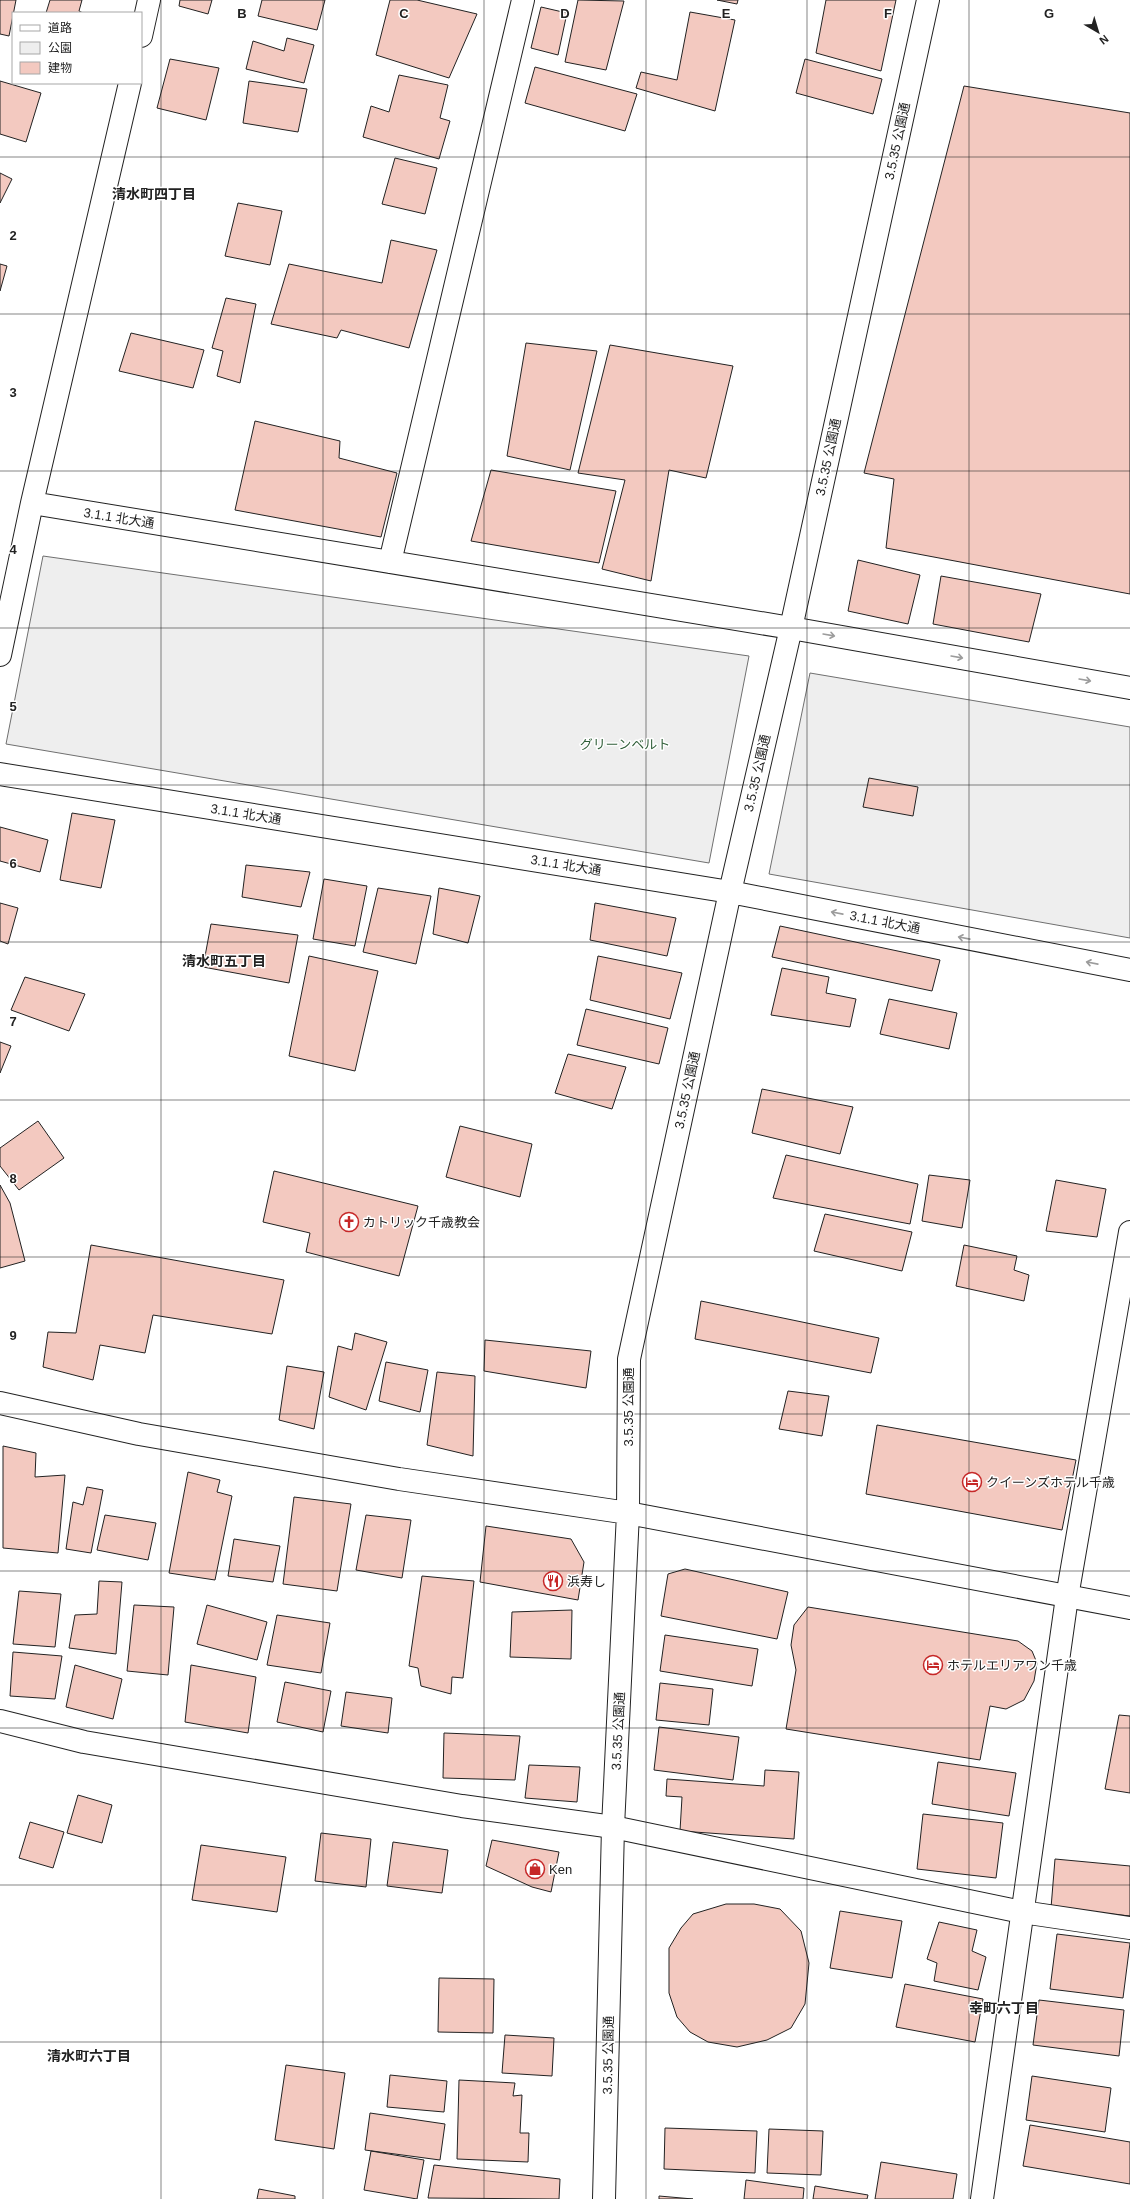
<svg xmlns="http://www.w3.org/2000/svg" width="1130" height="2199" font-family="Helvetica,'Noto Sans JP',sans-serif">
  <style>
    .green { fill: #eee; stroke: #6f6f6f }
    .building { fill: #f3c9c0; stroke: #222 }
    .lines { fill: none; stroke-linecap: round; stroke-linejoin: round }
    .minor-casing { stroke: #222; stroke-width: 24 }
    .tertiary-casing { stroke: #222; stroke-width: 24 }
    .minor { stroke: #fff; stroke-width: 22 }
    .tertiary { stroke: #fff; stroke-width: 22 }
    .oneway { stroke: #9c9c9c }
    .grid { fill: none; stroke: #222; stroke-width: 1; stroke-opacity: 0.55 }
    .labels { text-anchor: middle; dominant-baseline: central; stroke-width: 3; stroke-linejoin: round; paint-order: stroke }
    .street-label { font-size: 13px; fill: #222; stroke: #fff }
    .park-label { font-size: 13px; fill: #2f5e38; stroke: #fff }
    .poi-label { font-size: 13px; fill: #222; stroke: #fff; text-anchor: start }
    .neighbourhood-label { font-size: 14px; font-weight: bold; fill: #222; stroke: #fff }
    .grid-label { font-size: 13px; text-anchor: middle; font-weight: bold; fill: #222; stroke: #fff; stroke-width: 3; stroke-linejoin: round; paint-order: stroke }
  </style>
  <rect width="100%" height="100%" fill="#fff"/>
  <!-- green -->
  <path class="green" d="M 43,556 L 749,656 L 709,863 L 6,744 Z
    M 810,673 L 1130,727 L 1130,938 L 769,874 Z"/>
  <!-- building -->
  <path class="building" d="M 0,0 L 16,0 L 9,36 L 0,34 Z
    M 50,0 L 82,0 L 79,11 L 83,13 L 46,13 Z
    M 180,0 L 212,0 L 208,14 L 179,6 Z
    M 262,0 L 325,0 L 317,30 L 258,16 Z
    M 390,0 L 417,0 L 477,14 L 449,78 L 376,55 Z
    M 578,0 L 624,1 L 606,70 L 565,62 Z
    M 717,0 L 738,0 L 737,4 Z
    M 826,0 L 896,0 L 881,71 L 816,53 Z
    M 541,7 L 567,13 L 558,55 L 531,48 Z
    M 690,12 L 735,20 L 715,111 L 636,88 L 641,72 L 677,80 Z
    M 287,38 L 314,45 L 304,83 L 246,69 L 253,41 L 284,51 Z
    M 170,59 L 219,68 L 206,120 L 157,108 Z
    M 805,59 L 882,79 L 873,114 L 796,93 Z
    M 535,67 L 637,94 L 625,131 L 525,103 Z
    M 399,75 L 448,85 L 440,118 L 450,121 L 439,159 L 363,137 L 371,106 L 389,112 Z
    M 0,81 L 41,93 L 26,142 L 0,134 Z
    M 249,81 L 307,89 L 298,132 L 243,123 Z
    M 964,86 L 1130,113 L 1130,594 L 886,548 L 894,479 L 864,473 Z
    M 395,158 L 437,168 L 425,214 L 382,204 Z
    M 0,173 L 12,179 L 0,203 Z
    M 238,203 L 282,211 L 270,265 L 225,256 Z
    M 391,240 L 437,250 L 409,348 L 341,330 L 337,338 L 271,324 L 289,264 L 382,283 Z
    M 0,264 L 7,266 L 0,291 Z
    M 226,298 L 256,304 L 240,383 L 217,376 L 223,351 L 212,348 Z
    M 131,333 L 204,350 L 193,388 L 119,371 Z
    M 526,343 L 597,351 L 570,470 L 507,456 Z
    M 610,345 L 733,366 L 706,478 L 669,470 L 651,581 L 602,569 L 625,480 L 578,473 Z
    M 255,421 L 340,441 L 339,458 L 397,473 L 381,537 L 235,510 Z
    M 491,470 L 616,491 L 599,563 L 471,541 Z
    M 858,560 L 920,575 L 908,624 L 848,611 Z
    M 941,576 L 1041,594 L 1029,642 L 933,624 Z
    M 869,778 L 918,787 L 913,816 L 863,807 Z
    M 72,813 L 115,820 L 101,888 L 60,880 Z
    M 0,827 L 48,840 L 40,872 L 0,861 Z
    M 246,865 L 310,872 L 301,907 L 242,897 Z
    M 324,879 L 367,886 L 355,946 L 313,939 Z
    M 378,888 L 431,896 L 416,964 L 363,952 Z
    M 439,888 L 480,896 L 468,943 L 433,934 Z
    M 0,903 L 18,908 L 8,944 L 0,941 Z
    M 595,903 L 676,918 L 667,956 L 590,940 Z
    M 211,924 L 298,935 L 289,983 L 203,967 Z
    M 780,926 L 940,960 L 932,991 L 772,957 Z
    M 309,956 L 378,971 L 355,1071 L 289,1056 Z
    M 598,956 L 682,973 L 670,1019 L 590,1000 Z
    M 782,968 L 829,977 L 826,993 L 856,999 L 850,1027 L 771,1015 Z
    M 25,977 L 85,994 L 69,1031 L 11,1010 Z
    M 889,999 L 957,1013 L 949,1049 L 880,1034 Z
    M 586,1009 L 668,1028 L 659,1064 L 577,1045 Z
    M 0,1042 L 11,1046 L 0,1073 Z
    M 568,1054 L 626,1067 L 612,1109 L 555,1093 Z
    M 762,1089 L 853,1107 L 840,1154 L 752,1133 Z
    M 38,1121 L 64,1158 L 19,1190 L 0,1166 L 0,1148 Z
    M 460,1126 L 532,1144 L 520,1197 L 446,1177 Z
    M 786,1155 L 918,1184 L 910,1224 L 773,1198 Z
    M 274,1171 L 418,1206 L 399,1276 L 306,1252 L 310,1233 L 263,1222 Z
    M 929,1175 L 970,1180 L 962,1228 L 922,1221 Z
    M 1056,1180 L 1106,1189 L 1097,1237 L 1046,1231 Z
    M 0,1185 L 10,1203 L 25,1261 L 0,1268 Z
    M 825,1214 L 912,1232 L 902,1271 L 814,1251 Z
    M 91,1245 L 284,1280 L 272,1334 L 153,1315 L 145,1353 L 100,1345 L 93,1380 L 43,1367 L 48,1332 L 76,1333 Z
    M 964,1245 L 1017,1256 L 1014,1270 L 1029,1275 L 1024,1301 L 956,1286 Z
    M 701,1301 L 879,1338 L 871,1373 L 695,1339 Z
    M 355,1333 L 387,1342 L 366,1410 L 329,1397 L 338,1346 L 352,1350 Z
    M 485,1340 L 591,1351 L 586,1388 L 484,1371 Z
    M 386,1362 L 428,1370 L 420,1412 L 379,1401 Z
    M 287,1366 L 324,1372 L 314,1429 L 279,1420 Z
    M 437,1372 L 475,1376 L 473,1456 L 427,1445 Z
    M 788,1391 L 829,1396 L 822,1436 L 779,1429 Z
    M 877,1425 L 1076,1460 L 1062,1530 L 866,1494 Z
    M 3,1446 L 36,1453 L 35,1477 L 65,1475 L 58,1553 L 3,1548 Z
    M 188,1472 L 220,1480 L 217,1492 L 232,1496 L 215,1580 L 169,1573 Z
    M 87,1487 L 103,1490 L 91,1553 L 66,1549 L 73,1502 L 83,1505 Z
    M 294,1497 L 351,1504 L 337,1591 L 283,1584 Z
    M 105,1515 L 156,1523 L 148,1560 L 97,1550 Z
    M 366,1515 L 411,1520 L 402,1578 L 356,1570 Z
    M 486,1526 L 571,1539 L 584,1562 L 578,1600 L 480,1582 Z
    M 234,1539 L 280,1546 L 273,1582 L 228,1576 Z
    M 685,1569 L 788,1592 L 777,1639 L 661,1616 L 668,1574 Z
    M 422,1576 L 474,1581 L 463,1678 L 452,1677 L 451,1694 L 421,1686 L 418,1668 L 409,1666 Z
    M 99,1581 L 122,1582 L 116,1654 L 69,1648 L 75,1615 L 97,1614 Z
    M 19,1591 L 61,1594 L 55,1647 L 13,1644 Z
    M 134,1605 L 174,1607 L 168,1675 L 127,1671 Z
    M 207,1605 L 267,1622 L 257,1660 L 197,1644 Z
    M 808,1607 L 1018,1641 L 1032,1651 L 1037,1663 L 1034,1681 L 1024,1700 L 1006,1709 L 990,1706 L 980,1760 L 786,1729 L 796,1670 L 791,1645 L 794,1625 Z
    M 572,1610 L 571,1659 L 510,1657 L 512,1612 Z
    M 277,1615 L 330,1623 L 321,1673 L 267,1665 Z
    M 665,1635 L 758,1649 L 752,1686 L 660,1671 Z
    M 13,1652 L 62,1656 L 55,1699 L 10,1696 Z
    M 75,1665 L 122,1679 L 113,1719 L 66,1707 Z
    M 191,1665 L 256,1677 L 248,1733 L 185,1722 Z
    M 285,1682 L 331,1691 L 323,1732 L 277,1722 Z
    M 660,1683 L 713,1689 L 709,1725 L 656,1720 Z
    M 346,1692 L 392,1698 L 388,1733 L 341,1726 Z
    M 1119,1715 L 1130,1716 L 1130,1793 L 1105,1789 Z
    M 659,1727 L 739,1737 L 733,1780 L 654,1770 Z
    M 444,1733 L 520,1736 L 515,1780 L 443,1778 Z
    M 938,1762 L 1016,1773 L 1009,1816 L 932,1804 Z
    M 529,1765 L 580,1767 L 577,1802 L 525,1798 Z
    M 765,1770 L 799,1772 L 794,1839 L 680,1831 L 682,1797 L 666,1796 L 667,1779 L 764,1786 Z
    M 78,1795 L 112,1805 L 102,1843 L 67,1833 Z
    M 923,1814 L 1003,1823 L 996,1878 L 917,1869 Z
    M 30,1822 L 64,1832 L 53,1868 L 19,1858 Z
    M 321,1833 L 371,1839 L 366,1887 L 315,1881 Z
    M 492,1840 L 559,1852 L 551,1892 L 532,1887 L 486,1866 Z
    M 393,1842 L 448,1850 L 442,1893 L 387,1886 Z
    M 201,1845 L 286,1857 L 277,1912 L 192,1900 Z
    M 1055,1859 L 1130,1866 L 1130,1916 L 1051,1908 Z
    M 726,1904 L 754,1904 L 780,1909 L 801,1931 L 809,1963 L 805,2004 L 791,2028 L 767,2040 L 737,2047 L 708,2042 L 690,2032 L 677,2017 L 669,1993 L 669,1948 L 681,1928 L 693,1914 Z
    M 840,1911 L 902,1921 L 892,1978 L 830,1968 Z
    M 939,1922 L 977,1930 L 972,1951 L 986,1957 L 978,1990 L 934,1981 L 937,1963 L 927,1959 Z
    M 1057,1934 L 1130,1943 L 1123,1998 L 1050,1989 Z
    M 439,1978 L 494,1979 L 493,2033 L 438,2032 Z
    M 905,1984 L 983,1999 L 975,2042 L 896,2027 Z
    M 1039,2000 L 1124,2010 L 1119,2056 L 1033,2045 Z
    M 505,2035 L 554,2038 L 552,2076 L 502,2073 Z
    M 286,2065 L 345,2073 L 334,2149 L 275,2140 Z
    M 390,2075 L 447,2081 L 444,2112 L 387,2107 Z
    M 1032,2076 L 1111,2088 L 1105,2132 L 1026,2120 Z
    M 459,2080 L 515,2083 L 513,2096 L 522,2095 L 520,2133 L 529,2133 L 528,2162 L 457,2159 Z
    M 370,2113 L 445,2124 L 440,2160 L 365,2150 Z
    M 1030,2125 L 1130,2142 L 1130,2184 L 1023,2166 Z
    M 665,2128 L 757,2131 L 755,2173 L 664,2169 Z
    M 769,2129 L 823,2131 L 821,2175 L 767,2173 Z
    M 371,2151 L 424,2160 L 417,2199 L 364,2190 Z
    M 881,2162 L 957,2174 L 953,2199 L 875,2199 Z
    M 434,2165 L 560,2179 L 559,2199 L 428,2198 Z
    M 746,2180 L 804,2188 L 803,2199 L 744,2199 Z
    M 815,2186 L 868,2195 L 867,2199 L 813,2199 Z
    M 259,2189 L 295,2196 L 295,2199 L 257,2199 Z
    M 659,2196 L 693,2199 L 659,2199 Z"/>
  <g class="lines">
    <!-- minor casing -->
    <g class="minor-casing">
      <path id="minor" d="M 141,36 L 149,0
        M 32,503 L 791,628
        M 390,562 L 523,0
        M 0,655 L 32,503 L 130,83
        M 0,774 L 730,892
        M 0,1721 L 84,1742 L 462,1806 L 613,1827 L 1022,1912 L 1130,1928
        M 982,2199 L 1067,1597 L 1130,1232"/>
    </g>
    <!-- tertiary casing -->
    <g class="tertiary-casing">
      <path id="tertiary" d="M 791,628 L 1130,688
        M 730,892 L 1130,970
        M 0,1403 L 139,1434 L 399,1479 L 628,1513 L 1130,1608
        M 604,2199 L 613,1827 L 628,1513 L 629,1359 L 730,892 L 791,628 L 928,0"/>
    </g>
    <!-- minor -->
    <use href="#minor" class="minor"/>
    <!-- tertiary -->
    <use href="#tertiary" class="tertiary"/>
  </g>
  <!-- one-way arrows -->
  <defs><path id="oneway-shaft" d="M-6 0H5M1.5-3L5.5 0L1.5 3" fill="none" stroke-width="1.6" stroke-linecap="round" stroke-linejoin="round"/></defs>
  <g class="oneway">
    <use href="#oneway-shaft" transform="translate(829 635) rotate(10)"/>
    <use href="#oneway-shaft" transform="translate(957 657) rotate(10)"/>
    <use href="#oneway-shaft" transform="translate(1085 680) rotate(10)"/>
    <use href="#oneway-shaft" transform="translate(837 913) rotate(-169)"/>
    <use href="#oneway-shaft" transform="translate(964 938) rotate(-169)"/>
    <use href="#oneway-shaft" transform="translate(1092 963) rotate(-169)"/>
  </g>
  <!-- grid -->
  <path class="grid" d="M 161,0 L 161,2199M 323,0 L 323,2199M 484,0 L 484,2199M 646,0 L 646,2199M 807,0 L 807,2199M 969,0 L 969,2199M 0,157 L 1130,157M 0,314 L 1130,314M 0,471 L 1130,471M 0,628 L 1130,628M 0,785 L 1130,785M 0,942 L 1130,942M 0,1100 L 1130,1100M 0,1257 L 1130,1257M 0,1414 L 1130,1414M 0,1571 L 1130,1571M 0,1728 L 1130,1728M 0,1885 L 1130,1885M 0,2042 L 1130,2042"/>
  <!-- icons -->
  <defs>
    <g id="church-ring" transform="scale(1)"><circle r="9.5" fill="#fff" stroke="#c62828" stroke-width="1.5"/><path d="M-1.2-6h2.4v3.5h3.3v2.4h-3.3V6h-2.4V-.1h-3.3v-2.4h3.3Z" fill="#c62828"/></g>
    <g id="hotel-ring" transform="scale(1)"><circle r="9.5" fill="#fff" stroke="#c62828" stroke-width="1.5"/><path d="M-6-4.5h1.5V1H6V5H4.5V3h-9V5H-6ZM-4 0a1.8 1.8 0 1 1 3.6 0ZM.5 0V-2.5h3Q6-2.5 6 0Z" fill="#c62828"/></g>
    <g id="restaurant-ring" transform="scale(1)"><circle r="9.5" fill="#fff" stroke="#c62828" stroke-width="1.5"/><path d="M-5-6h1v4h1v-4h1v4h1v-4h1v5L-1.5 .5V6h-2V.5L-5-1ZM5-6V6H3V1.5H1.5Q1.5-4 5-6Z" fill="#c62828"/></g>
    <g id="shop-ring" transform="scale(1)"><circle r="9.5" fill="#fff" stroke="#c62828" stroke-width="1.5"/><path d="M-5-2.5h2.3a2.7 3.5 0 0 1 5.4 0H5L5.5 6h-11ZM-1.5-2.5h3a1.5 2.3 0 0 0-3 0Z" fill="#c62828"/></g>
  </defs>
  <g fill-rule="evenodd">
    <use href="#church-ring" x="349" y="1222"/>
    <use href="#hotel-ring" x="972" y="1482"/>
    <use href="#restaurant-ring" x="553" y="1581"/>
    <use href="#hotel-ring" x="933" y="1665"/>
    <use href="#shop-ring" x="535" y="1869"/>
  </g>
  <g class="labels">
    <!-- street labels -->
    <g class="street-label">
      <text transform="translate(897 141) rotate(-78)">3.5.35 公園通</text>
      <text transform="translate(828 457) rotate(-78)">3.5.35 公園通</text>
      <text transform="translate(119 518) rotate(9)">3.1.1 北大通</text>
      <text transform="translate(757 773) rotate(-77)">3.5.35 公園通</text>
      <text transform="translate(246 814) rotate(9)">3.1.1 北大通</text>
      <text transform="translate(566 865) rotate(9)">3.1.1 北大通</text>
      <text transform="translate(885 922) rotate(11)">3.1.1 北大通</text>
      <text transform="translate(687 1090) rotate(-78)">3.5.35 公園通</text>
      <text transform="translate(628 1407) rotate(-90)">3.5.35 公園通</text>
      <text transform="translate(618 1731) rotate(-87)">3.5.35 公園通</text>
      <text transform="translate(608 2055) rotate(-89)">3.5.35 公園通</text>
    </g>
    <!-- park labels -->
    <g class="park-label">
      <text x="625" y="744">グリーンベルト</text>
    </g>
    <!-- poi labels -->
    <g class="poi-label">
      <text x="363" y="1222">カトリック千歳教会</text>
      <text x="986" y="1482">クイーンズホテル千歳</text>
      <text x="567" y="1581">浜寿し</text>
      <text x="947" y="1665">ホテルエリアワン千歳</text>
      <text x="549" y="1869">Ken</text>
    </g>
    <!-- neighbourhood labels -->
    <g class="neighbourhood-label">
      <text x="154" y="194">清水町四丁目</text>
      <text x="224" y="961">清水町五丁目</text>
      <text x="1004" y="2008">幸町六丁目</text>
      <text x="89" y="2056">清水町六丁目</text>
    </g>
  </g>
  <g class="grid-label">
    <text x="242" y="18">B</text>
    <text x="404" y="18">C</text>
    <text x="565" y="18">D</text>
    <text x="726" y="18">E</text>
    <text x="888" y="18">F</text>
    <text x="1049" y="18">G</text>
    <text x="13" y="240">2</text>
    <text x="13" y="397">3</text>
    <text x="13" y="554">4</text>
    <text x="13" y="711">5</text>
    <text x="13" y="868">6</text>
    <text x="13" y="1026">7</text>
    <text x="13" y="1183">8</text>
    <text x="13" y="1340">9</text>
  </g>
  <!-- legend -->
  <rect x="12" y="12" width="130" height="72" fill="#ffffff" stroke="#a7a7a7"/>
  <rect x="20" y="25" width="20" height="6" fill="#ffffff" stroke="#a7a7a7"/>
  <text x="48" y="32" font-size="12" fill="#222222">道路</text>
  <rect x="20" y="42" width="20" height="12" fill="#eeeeee" stroke="#a7a7a7"/>
  <text x="48" y="52" font-size="12" fill="#222222">公園</text>
  <rect x="20" y="62" width="20" height="12" fill="#f3c9c0" stroke="#a7a7a7"/>
  <text x="48" y="72" font-size="12" fill="#222222">建物</text>
  <!-- north arrow -->
  <g transform="translate(1098 32) rotate(142)" stroke="#ffffff" stroke-width="3" paint-order="stroke">
  <path d="M0-3L7 15L0 10L-7 15Z" fill="#222222"/>
  <text y="-6" font-size="11" font-weight="bold" text-anchor="middle" fill="#222222">N</text>
  </g>
</svg>
